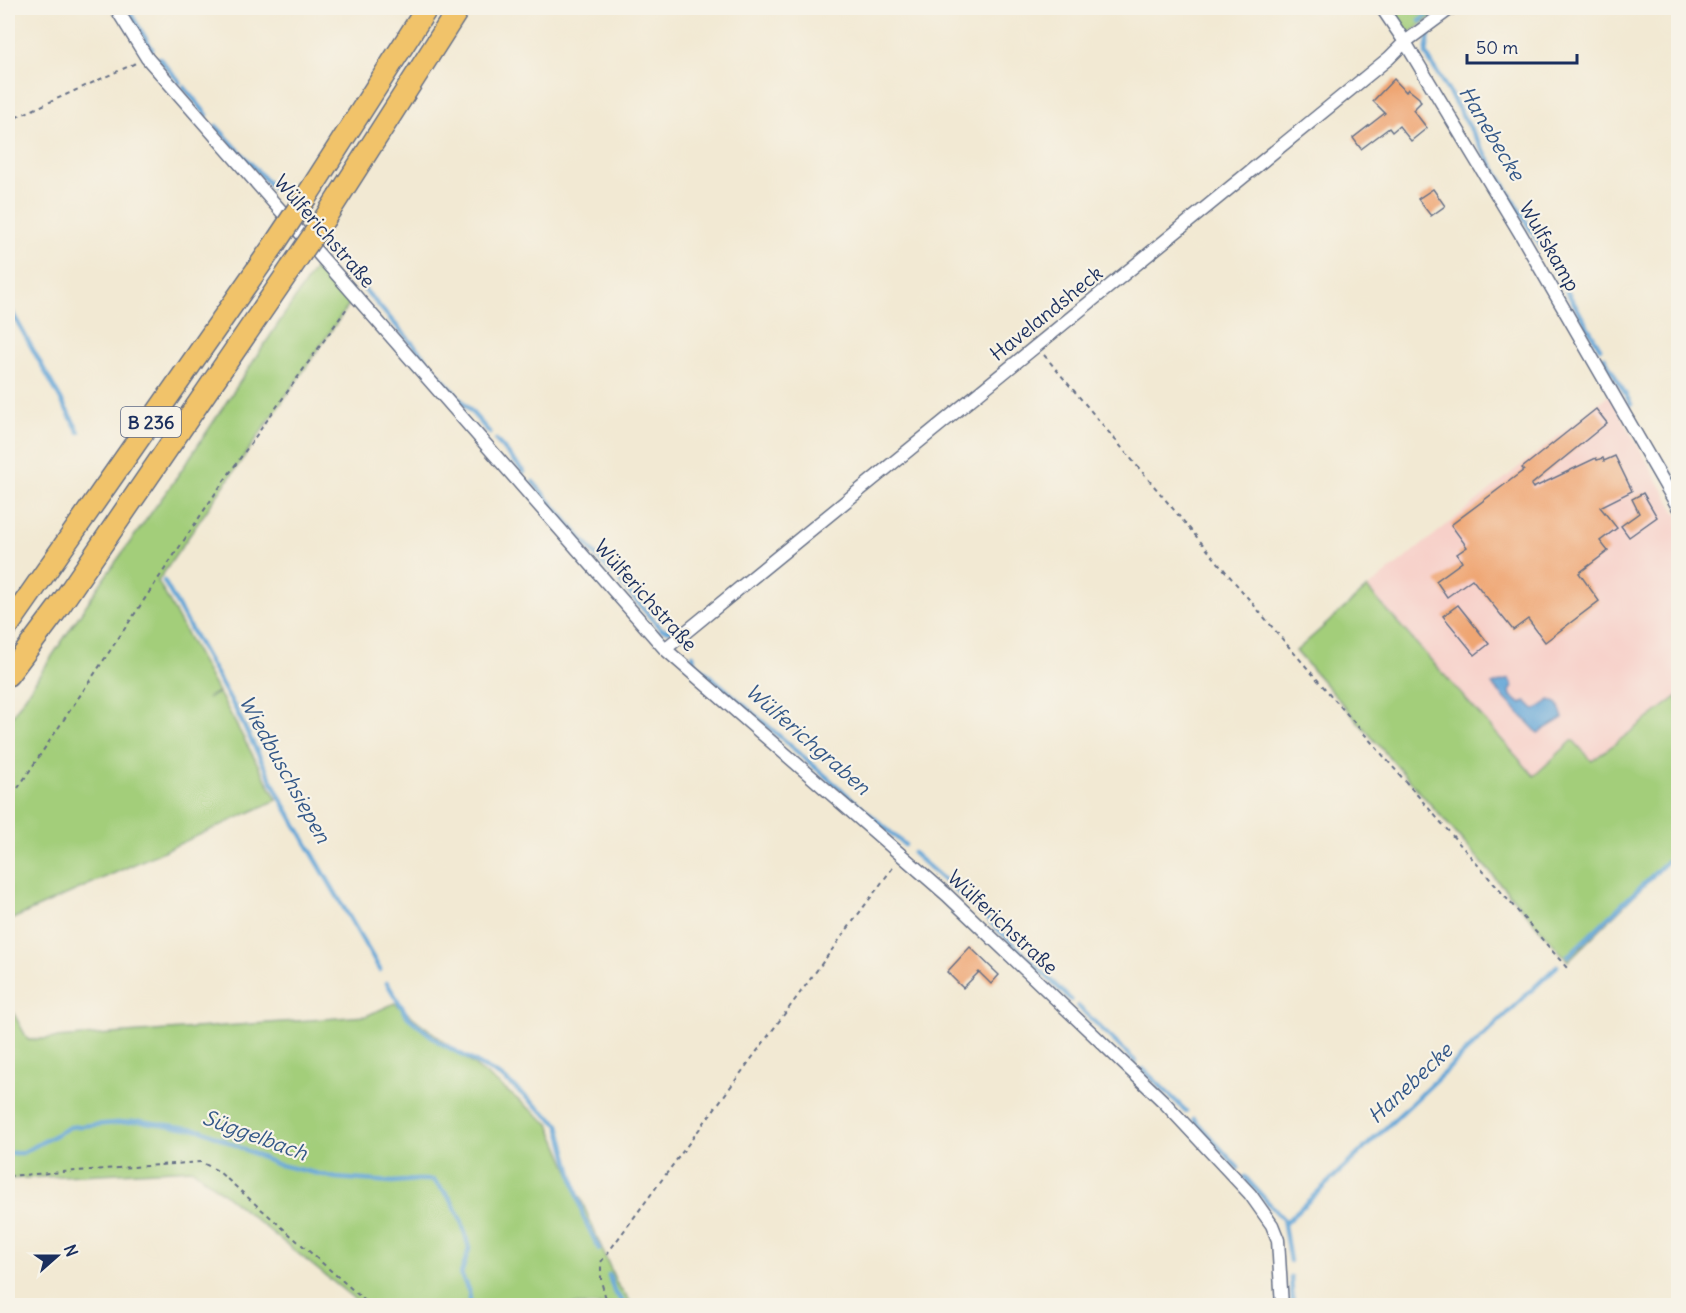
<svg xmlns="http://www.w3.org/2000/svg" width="1686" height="1313" font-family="Delius,sans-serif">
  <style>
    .built { fill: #f7d0c9; fill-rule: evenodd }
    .green { fill: #a3ce7a; stroke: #5f7e6c; stroke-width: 1.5 }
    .water { fill: #62a5d7; stroke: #3e6a9a; stroke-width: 1.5 }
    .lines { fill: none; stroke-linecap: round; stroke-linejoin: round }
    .stream { stroke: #62a5d7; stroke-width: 4.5 }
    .building { fill: #efa673 }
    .street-casing { stroke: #667087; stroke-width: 15 }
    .highway-casing { stroke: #667087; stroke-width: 24 }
    .path { stroke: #667087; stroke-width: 2; stroke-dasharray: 4.5 4.5; stroke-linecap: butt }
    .street { stroke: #fff; stroke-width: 12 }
    .highway { stroke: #f1c36a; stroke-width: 21 }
    .highway-bridge-casing { stroke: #667087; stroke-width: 24; stroke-linecap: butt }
    .highway-bridge { stroke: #f1c36a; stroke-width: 21 }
    .labels { text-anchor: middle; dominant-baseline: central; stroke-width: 4.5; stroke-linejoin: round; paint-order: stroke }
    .shield { fill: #f7f3e8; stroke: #5d6a87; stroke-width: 1.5 }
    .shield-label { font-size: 18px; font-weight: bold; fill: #1b2f5e }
    .street-label { font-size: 20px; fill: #1b2f5e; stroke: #f7f3e8 }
    .water-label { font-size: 21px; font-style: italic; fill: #345888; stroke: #f7f3e8 }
  </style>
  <rect width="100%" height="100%" fill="#f7f3e8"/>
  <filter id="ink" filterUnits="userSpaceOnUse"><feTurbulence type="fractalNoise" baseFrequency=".0167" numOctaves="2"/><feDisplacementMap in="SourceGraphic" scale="12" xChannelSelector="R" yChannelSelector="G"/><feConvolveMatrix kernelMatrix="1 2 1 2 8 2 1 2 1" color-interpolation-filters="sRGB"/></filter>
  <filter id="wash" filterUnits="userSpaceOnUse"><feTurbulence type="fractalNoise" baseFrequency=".008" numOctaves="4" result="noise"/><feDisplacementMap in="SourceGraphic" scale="24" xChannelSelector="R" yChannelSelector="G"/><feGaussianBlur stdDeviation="1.35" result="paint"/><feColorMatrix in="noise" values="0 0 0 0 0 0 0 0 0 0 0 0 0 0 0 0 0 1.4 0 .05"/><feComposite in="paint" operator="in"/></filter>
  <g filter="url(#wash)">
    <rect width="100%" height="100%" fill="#f2e9d3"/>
    <!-- built -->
    <path class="built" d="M 1609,395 L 1678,516 L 1678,696 L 1592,761 L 1573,739 L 1534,776 L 1368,588 ZM 1492,685 L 1510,691 L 1511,696 L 1521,704 L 1535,710 L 1550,700 L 1563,718 L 1545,730 L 1532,728 Z"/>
    <!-- green -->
    <path class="green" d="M 1390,8 L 1445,8 L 1408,34 Z
      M 319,262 L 353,299 L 158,581 L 218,692 L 207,698 L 219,693 L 277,800 L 8,921 L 8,722 L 107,574 L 177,477 Z
      M 1367,588 L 1534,776 L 1573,740 L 1592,761 L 1678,696 L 1678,852 L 1568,961 L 1296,651 Z
      M 8,1003 L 28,1040 L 366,1016 L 395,1003 L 549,1124 L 617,1284 L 633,1305 L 362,1305 L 193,1169 L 8,1179 Z"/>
    <!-- water -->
    <path class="water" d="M 1509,679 L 1513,687 L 1510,691 L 1511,696 L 1521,704 L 1526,701 L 1535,710 L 1550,700 L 1558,704 L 1563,718 L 1538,733 L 1492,685 Z"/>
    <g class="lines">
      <!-- stream -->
      <path class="stream" d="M 127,8 L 152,49
        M 1420,21 L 1435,8
        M 1429,33 L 1426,54 L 1541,247
        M 159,58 L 180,82
        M 184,87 L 207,115
        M 216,126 L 274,189
        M 1548,259 L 1600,348
        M 365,290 L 426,359
        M 8,305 L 79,432
        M 1604,357 L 1631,404
        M 433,368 L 490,433
        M 496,440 L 524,472
        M 1667,467 L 1678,485
        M 533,482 L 612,574
        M 164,581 L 235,708 L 282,801 L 380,970
        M 620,582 L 661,629 L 670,631 L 676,628
        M 688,639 L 689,642
        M 693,655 L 694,662 L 905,845
        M 913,853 L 969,902
        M 975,907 L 1071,1000
        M 1568,956 L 1678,851
        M 387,983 L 408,1017 L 439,1042 L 502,1077 L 559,1125 L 583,1216 L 599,1249
        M 1078,1006 L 1136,1062
        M 1143,1069 L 1186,1111
        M 1194,1119 L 1238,1168
        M 8,1153 L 22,1153 L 70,1127 L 139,1121 L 202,1130 L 276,1164 L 336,1178 L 392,1182 L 417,1180 L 433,1180 L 450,1198 L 462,1222 L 469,1249 L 461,1274 L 469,1292 L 471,1306
        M 1245,1177 L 1283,1219 L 1290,1261
        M 1284,1224 L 1557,966
        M 609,1275 L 614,1291 L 626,1306
        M 1291,1277 L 1293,1306"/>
    </g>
    <g id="blocks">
      <!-- building -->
      <path class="building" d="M 1394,79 L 1406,92 L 1408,89 L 1419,98 L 1421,102 L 1413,110 L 1427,128 L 1411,141 L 1399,126 L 1392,132 L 1389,128 L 1361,149 L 1353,138 L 1385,113 L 1373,101 Z
        M 1433,189 L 1445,206 L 1431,216 L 1418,199 Z
        M 1596,409 L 1607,423 L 1531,485 L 1533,488 L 1596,458 L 1597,460 L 1603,458 L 1604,461 L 1615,456 L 1632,491 L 1600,507 L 1617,528 L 1600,541 L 1608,551 L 1579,573 L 1599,601 L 1545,642 L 1528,619 L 1513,630 L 1472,579 L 1447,597 L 1436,581 L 1462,562 L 1457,554 L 1467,547 L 1451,525 L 1524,470 L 1522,468 Z
        M 1643,493 L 1657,517 L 1629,537 L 1621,526 L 1639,513 L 1632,499 Z
        M 1458,605 L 1489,644 L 1475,655 L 1443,616 Z
        M 970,947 L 999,975 L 991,984 L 979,972 L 963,988 L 947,972 Z"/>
    </g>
  </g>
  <g filter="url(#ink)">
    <use href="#blocks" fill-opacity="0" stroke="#667087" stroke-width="1.5"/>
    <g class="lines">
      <!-- street casing -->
      <g class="street-casing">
        <path id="street" d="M 116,8 L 147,58 L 665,649 L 947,895 L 1163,1101 L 1250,1194 L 1272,1225 L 1278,1240 L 1282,1306
          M 1382,8 L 1405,42 L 1520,233 L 1678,507
          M 665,649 L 1389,58 L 1405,42 L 1451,8"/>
      </g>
      <!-- highway casing -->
      <g class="highway-casing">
        <path id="highway" d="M 306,197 L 427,8
          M 325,218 L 459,8
          M 8,626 L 274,245
          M 8,675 L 59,607 L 291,268"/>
      </g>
      <!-- path -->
      <path class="path" d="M 8,121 L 136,63
        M 1044,355 L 1289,647 L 1567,968
        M 8,803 L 221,485 L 347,308
        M 8,1176 L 201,1162 L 218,1171 L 371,1306
        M 608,1306 L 601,1281 L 601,1262 L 894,866"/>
      <!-- street -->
      <use href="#street" class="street"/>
      <!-- highway -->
      <use href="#highway" class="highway"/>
      <!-- highway-bridge casing -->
      <g class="highway-bridge-casing">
        <path id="highway-bridge" d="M 274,245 L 306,197
          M 291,268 L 325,218"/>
      </g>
      <!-- highway-bridge -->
      <use href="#highway-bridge" class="highway-bridge"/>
    </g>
  </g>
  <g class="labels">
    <!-- shield labels -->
    <rect class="shield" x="121" y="407" width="60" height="30" rx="4.5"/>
    <g class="shield-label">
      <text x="151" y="422">B 236</text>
    </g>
    <!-- street labels -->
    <g class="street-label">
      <text transform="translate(325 231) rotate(49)">Wülferichstraße</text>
      <text transform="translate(1550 246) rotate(60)">Wulfskamp</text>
      <text transform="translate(1046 313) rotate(-39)">Havelandsheck</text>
      <text transform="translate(646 595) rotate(48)">Wülferichstraße</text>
      <text transform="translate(1003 922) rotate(43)">Wülferichstraße</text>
    </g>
    <!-- water labels -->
    <g class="water-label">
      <text transform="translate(1492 133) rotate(59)">Hanebecke</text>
      <text transform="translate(808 739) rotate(41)">Wülferichgraben</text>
      <text transform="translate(285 769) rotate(61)">Wiedbuschsiepen</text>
      <text transform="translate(1410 1083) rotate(-43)">Hanebecke</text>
      <text transform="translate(255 1135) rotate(20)">Süggelbach</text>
    </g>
  </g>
  <!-- margin -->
  <rect width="1686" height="1313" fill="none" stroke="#f7f3e8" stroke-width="30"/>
  <!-- north arrow -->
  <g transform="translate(57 1256) rotate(69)" stroke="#f7f3e8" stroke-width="4.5" paint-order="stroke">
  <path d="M0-4.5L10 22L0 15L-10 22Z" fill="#1b2f5e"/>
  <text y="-9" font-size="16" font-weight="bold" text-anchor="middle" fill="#1b2f5e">N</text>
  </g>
  <!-- scale -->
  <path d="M1467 54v9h110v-9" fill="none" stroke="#1b2f5e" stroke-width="3"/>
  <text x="1476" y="54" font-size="18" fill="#1b2f5e" stroke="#f7f3e8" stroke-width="4.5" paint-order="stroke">50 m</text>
</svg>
